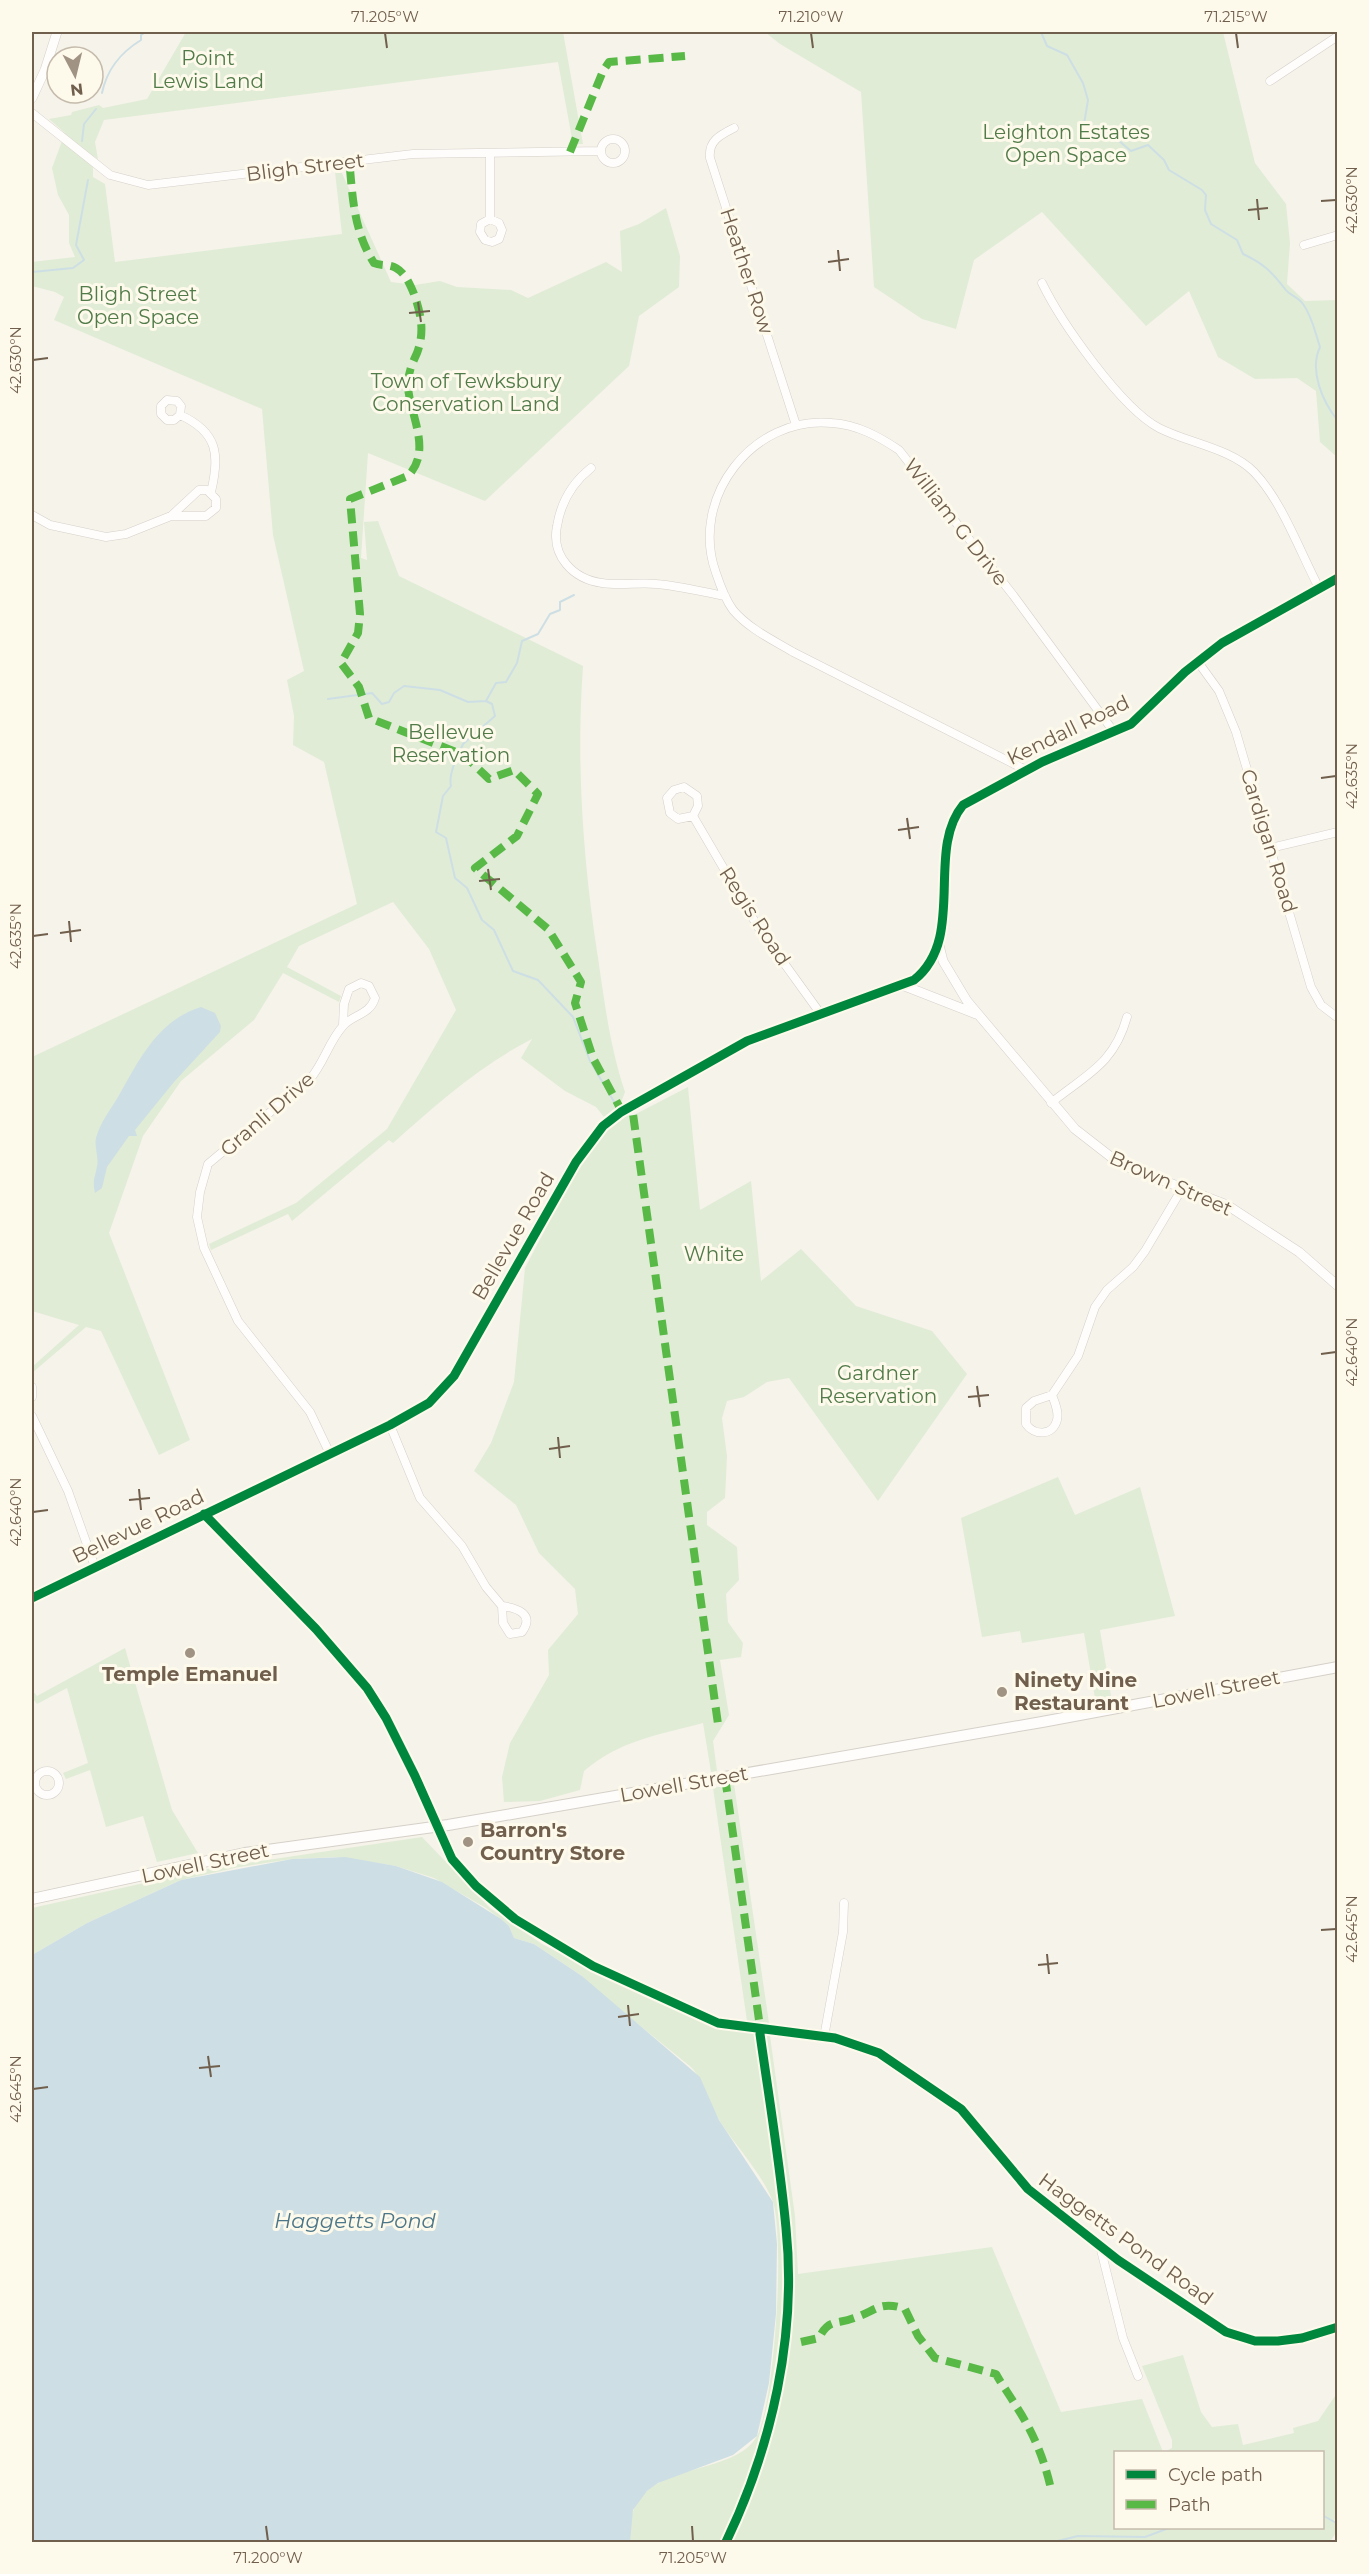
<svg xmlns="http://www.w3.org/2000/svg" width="1369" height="2574" font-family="Montserrat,sans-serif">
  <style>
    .green { fill: #e0ecd6 }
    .water { fill: #cddfe4 }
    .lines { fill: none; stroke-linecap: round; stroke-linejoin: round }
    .stream { stroke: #cddfe4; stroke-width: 2 }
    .minor-casing { stroke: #d5d0c9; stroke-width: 9 }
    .tertiary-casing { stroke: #d5d0c9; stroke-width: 10 }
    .secondary-casing { stroke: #d5d0c8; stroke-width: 12 }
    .minor { stroke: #fefdfc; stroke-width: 8 }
    .tertiary { stroke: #fefdfc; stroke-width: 9 }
    .secondary { stroke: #fefdfc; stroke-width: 10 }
    .quiet { stroke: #58b947; stroke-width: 8; stroke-dasharray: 15 8; stroke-linecap: butt }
    .cycleway-casing { stroke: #fdf9eb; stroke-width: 13 }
    .cycleway { stroke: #00873e; stroke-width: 9 }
    .ticks { fill: none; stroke: #715f4d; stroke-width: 2 }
    .poi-dot { fill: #a09384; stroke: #fdf9eb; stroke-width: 2 }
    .labels { text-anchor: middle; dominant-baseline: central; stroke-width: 6; stroke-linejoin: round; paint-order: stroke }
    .park-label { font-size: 20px; fill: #517b49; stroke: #fdf9eb }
    .street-label { font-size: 20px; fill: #715f4d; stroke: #fdf9eb }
    .poi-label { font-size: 20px; font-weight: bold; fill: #715f4d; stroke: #fdf9eb; text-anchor: start }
    .water-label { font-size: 21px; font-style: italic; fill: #4c7789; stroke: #fdf9eb }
    .neatline { fill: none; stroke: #715f4d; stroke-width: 2 }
    .ticks-label { font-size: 15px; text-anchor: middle; fill: #715f4d }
  </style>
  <rect width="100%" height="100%" fill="#f6f3ea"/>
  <!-- green -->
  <path class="green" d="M 186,32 L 563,32 L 583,144 L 573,144 L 558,62 L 104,120 L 95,142 L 98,159 L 93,156 L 93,177 L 105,184 L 115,262 L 342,234 L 335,172 L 341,171 L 391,282 L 415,285 L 440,281 L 457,287 L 511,290 L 528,298 L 606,262 L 622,272 L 620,231 L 639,224 L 666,208 L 680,256 L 679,287 L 639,316 L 629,366 L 485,501 L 368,453 L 361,558 L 367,560 L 364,522 L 378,521 L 399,576 L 583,666 C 576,764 583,861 598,958 C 605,1005 610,1047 625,1092 L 620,1105 L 604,1117 L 596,1107 L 565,1091 L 521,1058 L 532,1039 C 479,1066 437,1104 393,1143 L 389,1140 L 292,1221 L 288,1214 L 211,1250 L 209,1244 L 296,1203 L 387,1129 L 456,1010 L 429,949 L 393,902 L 299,946 L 287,967 L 341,996 L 339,1002 L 283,973 L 254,1020 L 181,1081 L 143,1136 L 109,1233 L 190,1440 L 159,1455 L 101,1331 L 86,1327 L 32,1373 L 32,1367 L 79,1325 L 32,1311 L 32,1057 L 357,904 L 324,762 L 293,745 L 294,716 L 287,680 L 304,671 L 273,535 L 262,409 L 54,320 L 64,297 L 55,292 L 32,286 L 32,262 L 75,257 L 69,243 L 69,215 L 58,195 L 52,168 L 65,133 L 49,119 L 71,115 L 72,112 L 99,105 L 103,108 L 147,99 Z
    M 765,32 L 1223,32 L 1255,163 L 1286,204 L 1290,243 L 1287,284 L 1305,301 L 1337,300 L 1337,457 L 1320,442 L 1316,391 L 1297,378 L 1255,379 L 1218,357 L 1189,291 L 1146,326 L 1042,212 L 974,260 L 956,329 L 922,319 L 874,287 L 861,92 L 780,44 Z
    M 688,1087 L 700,1210 L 751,1181 L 761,1281 L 801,1249 L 856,1306 L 932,1331 L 967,1374 L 878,1501 L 789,1378 L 767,1382 L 744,1397 L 727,1401 L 722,1418 L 727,1456 L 725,1498 L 707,1512 L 707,1525 L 737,1547 L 739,1580 L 726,1594 L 728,1622 L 743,1643 L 741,1657 L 720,1660 L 729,1715 L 713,1741 L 717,1771 L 711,1772 L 703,1723 C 658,1735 621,1740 584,1771 L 580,1790 L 540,1801 L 504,1802 L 502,1777 L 510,1743 L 549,1675 L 548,1650 L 578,1614 L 575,1589 L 539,1553 L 516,1505 L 474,1471 L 491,1443 L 514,1382 L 525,1268 L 579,1165 L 606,1131 L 629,1114 L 630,1117 Z
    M 1058,1477 L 1075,1515 L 1140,1487 L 1175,1616 L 1100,1630 L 1111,1696 L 1116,1700 L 1096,1704 L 1084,1633 L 1022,1643 L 1020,1631 L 982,1637 L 961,1518 Z
    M 125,1648 L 172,1810 L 198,1853 L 157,1862 L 143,1816 L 106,1827 L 90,1770 L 66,1779 L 63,1773 L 88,1763 L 67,1688 L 37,1704 L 32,1698 L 32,1690 L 37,1696 Z
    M 734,1784 L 769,2023 L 747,2021 L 713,1788 Z
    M 422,1837 L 490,1908 L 542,1944 L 627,1988 L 704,2023 L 770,2036 L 795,2216 L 798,2274 L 992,2247 L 1061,2412 L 1142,2399 L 1163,2452 L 1116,2452 L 1116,2528 L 1322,2528 L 1322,2452 L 1164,2452 L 1172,2448 L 1172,2440 L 1142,2366 L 1183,2355 L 1201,2412 L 1212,2427 L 1238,2424 L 1243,2445 L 1294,2433 L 1293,2428 L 1318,2421 L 1335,2396 L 1337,2396 L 1338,2517 L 1334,2520 L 1337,2531 L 1330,2542 L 630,2542 C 628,2535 630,2528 631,2520 C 642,2459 734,2478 757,2436 C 775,2402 785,2238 773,2202 C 764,2177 738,2148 723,2126 C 710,2107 707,2084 691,2067 L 597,1991 L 582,1976 L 534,1944 L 514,1938 L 509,1926 L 486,1908 L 434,1878 L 396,1866 L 337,1857 L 292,1859 L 239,1867 L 181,1880 L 87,1923 L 32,1955 L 32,1908 L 207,1869 Z"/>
  <!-- water -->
  <path class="water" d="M 201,1007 L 215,1013 L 221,1026 L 220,1032 L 174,1082 L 135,1130 L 137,1136 L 129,1136 L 107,1167 L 102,1188 L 95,1193 C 92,1179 95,1179 97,1166 C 99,1157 94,1147 96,1138 C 100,1123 110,1110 118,1097 C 139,1060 158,1020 201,1007 Z
    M 345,1857 L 396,1866 L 442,1882 L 501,1919 L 509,1926 L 514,1938 L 534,1944 L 582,1976 L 700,2077 L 719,2120 L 773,2202 L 777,2244 L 776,2314 L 769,2383 L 757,2436 L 733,2455 L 658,2483 L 647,2491 L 633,2510 L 630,2542 L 32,2542 L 32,1955 L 87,1923 L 181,1880 L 292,1859 Z"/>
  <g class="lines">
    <!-- stream -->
    <path class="stream" d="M 1041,32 L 1047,46 L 1067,55 L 1083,83 L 1088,100 L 1084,124 L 1107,131 L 1131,151 L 1148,145 L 1164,160 L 1169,170 L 1202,190 L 1206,195 L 1205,210 L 1211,224 L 1237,240 L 1243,254 C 1263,263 1272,272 1285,289 C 1289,295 1298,297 1303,304 C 1312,316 1315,332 1320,347 C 1309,370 1322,401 1338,421
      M 102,93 C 107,69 120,53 141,40 L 141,35 L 146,32
      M 82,141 L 84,124 L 96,109
      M 32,272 L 73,268 L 84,260 L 76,245 L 88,180
      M 328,699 L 372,693 L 382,704 L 389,702 L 394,693 L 404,686 L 440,690 L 468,702 L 486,701 L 492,704 L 495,716 L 463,744 C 458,755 448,774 451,786 L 443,796 L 436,832 L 446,838 L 455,878 L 467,888 L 482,920 L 494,930 L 513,971 L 538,980 L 573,1017 L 590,1061 L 619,1110
      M 486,701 L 496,683 L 506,682 L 517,663 L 522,641 L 538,634 L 550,614 L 560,610 L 560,602 L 574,595
      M 1322,2515 L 1338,2524
      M 1010,2542 L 1016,2542
      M 1054,2542 L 1078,2536 L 1145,2537 L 1169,2528"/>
    <!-- minor casing -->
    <g class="minor-casing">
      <path id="minor" d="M 1270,81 L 1338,36
        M 32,113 L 110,175 L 148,185 L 413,154 L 601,151
        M 734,128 C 720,135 708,141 710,158 L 796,425
        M601 151a12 12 0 1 1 24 0a12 12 0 1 1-24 0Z
        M 490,219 L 499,223 L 502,230 L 499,239 L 492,242 L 485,240 L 480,232 L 481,224 L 490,219 L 490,153
        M 1304,245 L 1338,235
        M 1042,283 C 1061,322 1121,408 1159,428 C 1188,443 1230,448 1254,472 C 1282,501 1300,552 1319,588
        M 180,415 L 174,420 L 167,420 L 161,414 L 161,406 L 167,400 L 177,401 L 181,406 L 180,415 C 218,432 220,455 211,492
        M 591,468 C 572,483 561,502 557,526 C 551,556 573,579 602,583 C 620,586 639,582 657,584 C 680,586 703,592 725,596
        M 32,515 L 50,525 L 106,537 L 126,534 L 171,516 L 206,516 L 216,508 L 216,499 L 207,490 L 199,490 L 171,516
        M 1198,662 L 1219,691 L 1236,732 L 1311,987 L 1321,1005 L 1338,1018
        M 1026,770 L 793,652 C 773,640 749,629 733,610 C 725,599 720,585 716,573 C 689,498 753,415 832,423 C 858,425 878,436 899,450 L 1013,595 L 1114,732
        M 693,816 L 678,819 L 670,813 L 667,798 L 674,790 L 684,787 L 697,796 L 698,806 L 693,816 L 758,927 L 820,1013
        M 1270,848 L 1338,832
        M 1051,1103 C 1087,1074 1114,1064 1127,1017
        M 32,1387 L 32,1397
        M 1052,1395 L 1034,1401 L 1026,1408 L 1026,1424 C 1034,1436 1053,1436 1057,1420 C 1059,1412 1055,1403 1052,1395 L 1078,1356 L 1095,1307 L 1107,1290 L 1133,1267 L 1145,1251 L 1183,1187
        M 32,1416 L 68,1491 L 95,1567
        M 390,1425 L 420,1498 L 462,1546 L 486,1587 L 502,1606 L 503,1623 L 510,1634 L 522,1632 C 535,1614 517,1608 502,1606
        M 330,1454 L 310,1412 L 238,1321 L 204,1248 L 197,1217 L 200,1192 L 208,1164 L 310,1079 C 324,1063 329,1041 343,1026 C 352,1015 370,1015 375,998 L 369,986 L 361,983 L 349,989 L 344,1004 L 343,1025
        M35 1783a12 12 0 1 1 24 0a12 12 0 1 1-24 0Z
        M 824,2037 L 843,1932 L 844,1903
        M 1100,2246 L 1123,2338 L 1138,2376"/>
    </g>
    <!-- tertiary casing -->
    <g class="tertiary-casing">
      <path id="tertiary" d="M 32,98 L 45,70 L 57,32
        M 939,945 L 943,961 L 967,1001 L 1075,1129 L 1120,1164 L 1227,1205 L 1299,1252 L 1338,1286
        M 902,985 L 976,1014
        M 204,1514 L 316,1629 L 367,1688 L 386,1718 L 415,1776 L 452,1859 L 476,1886 L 515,1919 L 593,1966 L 718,2023 L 835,2038 L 879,2053 L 961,2109 L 1028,2189 L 1118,2260 L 1226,2332 L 1255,2341 L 1278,2341 L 1302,2338 L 1338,2327
        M 32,1598 L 390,1425 L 429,1403 L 454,1376 L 576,1162 L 603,1126 L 621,1112 L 747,1041 L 914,980 C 967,938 925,851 963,805 L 1042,762 L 1131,724 L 1185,672 L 1222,643 L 1338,578"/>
    </g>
    <!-- secondary casing -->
    <g class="secondary-casing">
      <path id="secondary" d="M 32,1899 L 245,1853 L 448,1825 L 1042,1722 L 1338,1667"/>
    </g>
    <!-- minor -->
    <use href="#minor" class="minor"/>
    <!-- tertiary -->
    <use href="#tertiary" class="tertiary"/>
    <!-- secondary -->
    <use href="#secondary" class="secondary"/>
    <!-- quiet -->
    <path class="quiet" d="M 570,152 L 603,71 L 609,62 L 685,56
      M 350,169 C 353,203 355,233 374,263 C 381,266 389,264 396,268 C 405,273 410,284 414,294 C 421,314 425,332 417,353 C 412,364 407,375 408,388 C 411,417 432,451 408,476 L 350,499 L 360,614 L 358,633 L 341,663 L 359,687 L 369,718 L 464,755 L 489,779 L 514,770 L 538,794 L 517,836 L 475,868 L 548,929 L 581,982 L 575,1003 L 593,1058 L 619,1106 L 633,1114 L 718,1724
      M 725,1777 L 759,2020
      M 801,2342 L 819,2338 C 829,2318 836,2325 854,2318 C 876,2311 880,2300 905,2309 L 918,2336 L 935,2358 L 996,2374 C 1002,2385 1009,2394 1016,2406 C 1033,2432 1044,2458 1051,2489"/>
    <!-- cycleway casing -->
    <g class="cycleway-casing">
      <path id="cycleway" d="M 204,1514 L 316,1629 L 367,1688 L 386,1718 L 415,1776 L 452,1859 L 476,1886 L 515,1919 L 593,1966 L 718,2023 L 835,2038 L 879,2053 L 961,2109 L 1028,2189 L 1118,2260 L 1226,2332 L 1255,2341 L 1278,2341 L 1302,2338 L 1338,2327
        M 32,1598 L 390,1425 L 429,1403 L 454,1376 L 576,1162 L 603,1126 L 621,1112 L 747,1041 L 914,980 C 967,938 925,851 963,805 L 1042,762 L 1131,724 L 1185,672 L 1222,643 L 1338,578
        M 726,2542 C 772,2446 797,2335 786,2228 C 780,2163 769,2098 760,2034"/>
    </g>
    <!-- cycleway -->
    <use href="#cycleway" class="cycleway"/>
  </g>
  <!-- ticks -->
  <path class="ticks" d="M 385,33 L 387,48M 811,33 L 813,48M 1236,33 L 1238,48M 1257,199 L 1259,220M 1321,201 L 1336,200M 1248,210 L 1268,208M 838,250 L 840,271M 828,262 L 849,259M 418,302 L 421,322M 409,313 L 430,311M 33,360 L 48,358M 1321,778 L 1336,776M 907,818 L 910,839M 898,830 L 919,827M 488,869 L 491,890M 479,881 L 500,879M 69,921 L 71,942M 60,933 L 81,930M 33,936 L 48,934M 1321,1354 L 1336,1352M 977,1386 L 980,1407M 968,1397 L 989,1395M 558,1437 L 560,1458M 549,1449 L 570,1446M 139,1489 L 141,1510M 129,1500 L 150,1498M 33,1512 L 48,1510M 1321,1930 L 1336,1929M 1047,1954 L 1049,1974M 1038,1965 L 1058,1963M 628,2005 L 630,2026M 618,2017 L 639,2014M 208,2056 L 211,2077M 199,2068 L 220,2066M 33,2089 L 48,2087M 266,2526 L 268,2541M 692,2526 L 693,2541"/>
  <!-- markers -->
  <g class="poi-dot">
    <circle cx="190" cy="1653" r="6"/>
    <circle cx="1002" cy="1692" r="6"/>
    <circle cx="468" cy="1842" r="6"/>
  </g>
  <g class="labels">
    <!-- park labels -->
    <g class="park-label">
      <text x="208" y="58">Point<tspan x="208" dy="23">Lewis Land</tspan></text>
      <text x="1066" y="132">Leighton Estates<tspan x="1066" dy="23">Open Space</tspan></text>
      <text x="138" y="294">Bligh Street<tspan x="138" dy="23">Open Space</tspan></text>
      <text x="466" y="381">Town of Tewksbury<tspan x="466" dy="23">Conservation Land</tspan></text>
      <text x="451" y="732">Bellevue<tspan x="451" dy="23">Reservation</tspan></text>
      <text x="714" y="1254">White</text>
      <text x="878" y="1373">Gardner<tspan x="878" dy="23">Reservation</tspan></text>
    </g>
    <!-- street labels -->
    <g class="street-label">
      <text transform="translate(305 167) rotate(-7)">Bligh Street</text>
      <text transform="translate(747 271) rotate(72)">Heather Row</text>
      <text transform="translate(956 522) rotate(52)">William G Drive</text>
      <text transform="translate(1068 730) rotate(-26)">Kendall Road</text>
      <text transform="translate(1269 841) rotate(73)">Cardigan Road</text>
      <text transform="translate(755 916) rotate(57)">Regis Road</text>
      <text transform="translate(267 1114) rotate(-41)">Granli Drive</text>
      <text transform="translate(1171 1183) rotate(24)">Brown Street</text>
      <text transform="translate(513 1236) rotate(-60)">Bellevue Road</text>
      <text transform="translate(138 1526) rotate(-26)">Bellevue Road</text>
      <text transform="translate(1216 1689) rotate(-11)">Lowell Street</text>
      <text transform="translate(684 1784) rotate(-10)">Lowell Street</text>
      <text transform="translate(205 1863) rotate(-12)">Lowell Street</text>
      <text transform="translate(1126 2239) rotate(36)">Haggetts Pond Road</text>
    </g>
    <!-- poi labels -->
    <g class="poi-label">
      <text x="190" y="1674" text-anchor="middle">Temple Emanuel</text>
      <text x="1014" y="1680">Ninety Nine<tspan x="1014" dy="23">Restaurant</tspan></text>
      <text x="480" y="1830">Barron's<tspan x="480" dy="23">Country Store</tspan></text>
    </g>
    <!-- water labels -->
    <g class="water-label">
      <text x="355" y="2220">Haggetts Pond</text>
    </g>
  </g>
  <!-- border -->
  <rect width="1369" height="2574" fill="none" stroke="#fdf9eb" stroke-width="66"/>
  <!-- legend -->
  <rect x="1114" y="2451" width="210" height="78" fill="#fdf9eb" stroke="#c5bbac" stroke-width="1.5"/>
  <rect x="1126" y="2470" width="30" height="9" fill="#00873e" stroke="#c5bbac" stroke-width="1.5"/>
  <text x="1168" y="2481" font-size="18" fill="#715f4d">Cycle path</text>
  <rect x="1126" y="2500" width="30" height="9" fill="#58b947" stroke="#c5bbac" stroke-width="1.5"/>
  <text x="1168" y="2511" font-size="18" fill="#715f4d">Path</text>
  <!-- north arrow -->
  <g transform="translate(75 75) rotate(173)"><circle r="28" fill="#fdf9eb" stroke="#c5bbac" stroke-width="1.5"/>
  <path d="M0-4.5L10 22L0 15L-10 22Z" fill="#a09384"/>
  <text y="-9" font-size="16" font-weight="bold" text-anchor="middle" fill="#715f4d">N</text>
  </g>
  <rect x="33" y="33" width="1303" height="2508" class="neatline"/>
  <g class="ticks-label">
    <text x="385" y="22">71.205°W</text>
    <text x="811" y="22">71.210°W</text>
    <text x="1236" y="22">71.215°W</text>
    <text transform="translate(1352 200) rotate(-90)" y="5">42.630°N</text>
    <text transform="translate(16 360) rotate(-90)" y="5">42.630°N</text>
    <text transform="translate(1352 776) rotate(-90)" y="5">42.635°N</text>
    <text transform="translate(16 936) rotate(-90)" y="5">42.635°N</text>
    <text transform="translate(1352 1352) rotate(-90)" y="5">42.640°N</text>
    <text transform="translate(16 1512) rotate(-90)" y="5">42.640°N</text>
    <text transform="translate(1352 1929) rotate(-90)" y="5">42.645°N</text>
    <text transform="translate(16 2089) rotate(-90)" y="5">42.645°N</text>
    <text x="268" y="2563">71.200°W</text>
    <text x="693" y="2563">71.205°W</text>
  </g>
</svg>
